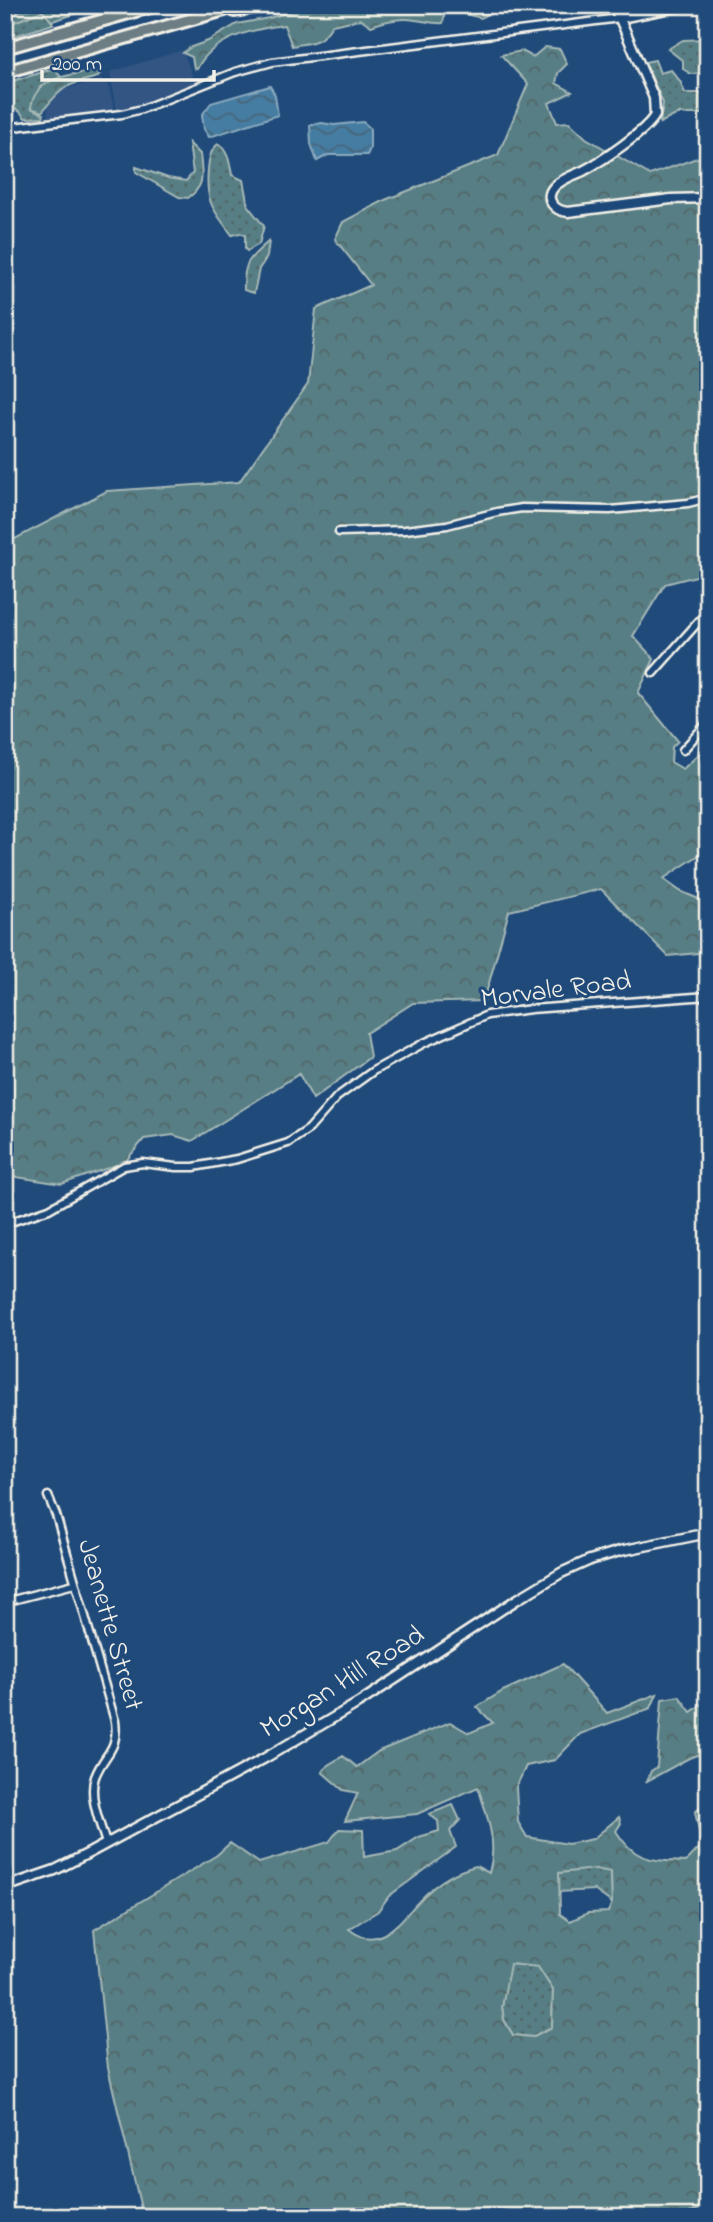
<svg xmlns="http://www.w3.org/2000/svg" width="713" height="2222" font-family="'Indie Flower',sans-serif">
  <style>
    .built { fill: #325584 }
    .grass { fill: url(#grass-dots); stroke: #a6b8b6; stroke-width: 2 }
    .forest { fill: url(#forest-crowns); stroke: #a6b8b6; stroke-width: 2; fill-rule: evenodd }
    .water { fill: url(#water-waves); stroke: #8babbe; stroke-width: 2 }
    .lines { fill: none; stroke-linecap: round; stroke-linejoin: round }
    .street-casing { stroke: #f4f1e8; stroke-width: 11 }
    .secondary-casing { stroke: #f4f1e8; stroke-width: 13 }
    .highway-casing { stroke: #f4f1e8; stroke-width: 16 }
    .street { stroke: #1f4a7a; stroke-width: 6 }
    .secondary { stroke: #1f4a7a; stroke-width: 8 }
    .highway { stroke: #6c7e84; stroke-width: 10 }
    .labels { text-anchor: middle; dominant-baseline: central; stroke-width: 6; stroke-linejoin: round; paint-order: stroke }
    .street-label { font-size: 28px; fill: #f4f1e8; stroke: #1f4a7a }
  </style>
  <defs>
    <pattern id="grass-dots" width="8" height="8" patternUnits="userSpaceOnUse" patternTransform="scale(1.75)"><rect width="8" height="8" fill="#577e84"/><path d="M2 2h.1M6 6h.1" fill="none" stroke="#516668" stroke-width="1.8" stroke-linecap="round"/></pattern>
    <pattern id="forest-crowns" width="20" height="18" patternUnits="userSpaceOnUse" patternTransform="scale(1.75)"><rect width="20" height="18" fill="#577e84"/><path d="M2 6a3 3 0 1 1 6 0M12 15a3 3 0 1 1 6 0" fill="none" stroke="#516668"/></pattern>
    <pattern id="water-waves" width="16" height="10" patternUnits="userSpaceOnUse" patternTransform="scale(1.75)"><rect width="16" height="10" fill="#457ca2"/><path d="M0 5q4-4 8 0t8 0" fill="none" stroke="#476579"/></pattern>
  </defs>
  <rect width="100%" height="100%" fill="#1f4a7a"/>
  <filter id="ink" filterUnits="userSpaceOnUse"><feTurbulence type="fractalNoise" baseFrequency=".0143" numOctaves="2"/><feDisplacementMap in="SourceGraphic" scale="14" xChannelSelector="R" yChannelSelector="G"/><feConvolveMatrix kernelMatrix="1 2 1 2 8 2 1 2 1" color-interpolation-filters="sRGB"/></filter>
  <g filter="url(#ink)">
    <!-- built -->
    <path class="built" d="M 183,50 L 195,84 L 138,106 L 117,111 L 110,72 Z
      M 101,79 L 108,84 L 115,111 L 47,119 L 48,106 L 62,90 Z"/>
    <!-- grass -->
    <path class="grass" d="M 42,11 L 46,13 L 53,24 L 5,39 L 5,23 L 14,22 Z
      M 708,39 L 708,73 L 691,74 L 683,69 L 683,61 L 668,49 L 683,40 Z
      M 655,60 L 660,73 L 671,70 L 680,81 L 685,93 L 708,93 L 708,114 L 678,114 L 660,123 L 663,103 L 645,62 Z
      M 54,69 L 61,77 L 40,87 L 31,108 L 44,114 L 43,117 L 25,118 C 20,111 15,106 5,107 L 5,83 Z
      M 189,143 L 200,154 C 202,175 206,185 188,198 L 179,197 L 136,172 L 136,167 L 168,178 L 186,181 L 193,173 Z
      M 218,144 C 228,150 230,164 232,175 L 243,180 L 248,206 L 264,226 L 259,244 L 247,251 L 245,249 L 245,235 L 240,233 L 232,235 C 213,210 205,202 208,169 C 209,158 210,151 218,144 Z
      M 269,241 L 267,257 L 259,269 L 254,293 L 244,290 C 243,263 249,258 269,241 Z
      M 595,1868 L 611,1872 L 612,1903 L 594,1890 L 558,1892 L 559,1873 Z
      M 509,1964 L 538,1966 L 553,1990 L 552,2027 L 532,2037 L 513,2035 L 504,2020 L 502,2007 Z"/>
    <!-- forest -->
    <path class="forest" d="M 48,5 L 104,5 L 52,21 L 42,11 L 14,22 L 5,23 L 5,14 Z
      M 343,5 L 501,5 L 481,18 L 461,13 L 445,12 L 443,23 C 433,24 425,21 415,20 C 400,17 385,21 371,26 L 361,19 L 332,25 C 321,44 312,42 292,46 L 284,25 C 253,29 212,38 197,69 L 194,68 L 192,57 L 183,53 L 189,48 L 208,41 L 237,24 L 269,18 L 306,7 Z
      M 545,47 L 560,49 L 567,64 L 558,73 L 556,83 L 572,92 L 549,103 L 557,123 L 569,122 L 586,138 L 650,175 L 708,154 L 708,573 L 665,584 L 633,636 L 654,659 L 638,693 L 678,741 L 672,747 L 671,762 L 683,769 L 698,755 L 699,748 L 708,768 L 708,849 L 663,879 L 680,891 L 708,903 L 708,952 L 668,956 L 601,889 L 509,911 L 484,1001 L 413,1003 L 366,1033 L 370,1057 L 313,1099 L 299,1074 L 192,1141 L 173,1135 L 144,1139 L 125,1162 L 62,1184 L 10,1176 L 5,1178 L 5,544 L 107,491 L 239,482 L 308,384 L 316,309 L 371,285 L 335,239 L 343,222 L 385,200 L 498,155 L 528,84 L 501,55 L 522,51 L 533,57 Z
      M 93,71 L 100,74 L 98,77 C 66,85 63,85 42,112 L 31,108 C 34,78 68,75 93,71 Z
      M 563,1664 L 607,1713 L 657,1694 L 651,1708 L 580,1734 L 555,1760 L 526,1766 L 516,1787 L 518,1822 L 527,1837 L 568,1844 L 593,1839 L 619,1817 L 621,1823 L 616,1831 C 635,1862 652,1860 686,1862 L 702,1845 L 695,1812 L 708,1802 L 708,2213 L 704,2207 L 680,2217 L 143,2217 L 108,2068 L 94,1930 L 217,1855 L 230,1843 L 259,1863 L 329,1842 L 339,1829 L 363,1830 L 364,1857 L 397,1851 L 419,1837 L 439,1831 L 438,1821 L 429,1814 L 453,1805 L 460,1820 L 450,1831 L 456,1847 L 389,1896 L 378,1911 L 349,1929 C 381,1955 402,1917 424,1896 C 438,1882 456,1871 476,1866 L 489,1873 C 498,1842 487,1816 478,1787 L 417,1814 L 345,1821 L 358,1793 L 343,1790 L 322,1772 L 328,1765 L 343,1756 L 357,1767 L 379,1751 L 450,1722 L 469,1733 L 493,1723 L 477,1707 L 503,1691 ZM 595,1869 L 611,1872 L 612,1903 L 608,1912 L 588,1913 L 570,1921 L 560,1914 L 559,1873 ZM 510,1964 L 538,1967 L 553,1990 L 552,2027 L 532,2037 L 513,2035 L 504,2020 L 502,2007 Z
      M 679,1696 L 691,1712 L 708,1700 L 708,1751 L 689,1758 L 647,1781 L 651,1771 L 657,1767 L 662,1699 Z"/>
    <!-- water -->
    <path class="water" d="M 270,86 L 275,95 L 278,115 L 209,137 L 204,129 L 202,115 L 211,103 Z
      M 363,122 L 370,128 L 370,149 L 367,155 L 328,155 L 317,161 L 311,144 L 310,125 L 322,123 L 334,125 Z"/>
    <g class="lines">
      <!-- street casing -->
      <g class="street-casing">
        <path id="street" d="M 5,128 L 122,114 L 142,109 L 235,72 L 272,62 L 620,18
          M 339,532 L 405,530 L 447,525 L 497,512 L 522,508 L 610,510 L 688,503 L 708,498
          M 653,673 L 708,611
          M 683,750 L 708,722
          M 5,1224 L 49,1209 L 124,1166 L 143,1163 L 176,1167 L 194,1167 L 237,1159 L 288,1143 L 309,1129 L 337,1097 L 373,1071 L 424,1043 L 487,1015 L 531,1009 L 708,996
          M 48,1496 L 56,1515 L 115,1721 C 119,1751 104,1753 95,1777 C 88,1797 101,1825 106,1844
          M 5,1602 L 74,1584"/>
      </g>
      <!-- secondary casing -->
      <g class="secondary-casing">
        <path id="secondary" d="M 614,5 L 654,98 L 655,115 C 647,131 600,162 583,171 C 574,175 561,179 554,187 C 543,199 555,211 568,212 L 671,199 L 708,198
          M 620,18 L 686,5
          M 5,1887 L 55,1870 L 91,1852 L 265,1758 L 360,1702 L 516,1600 L 561,1573 L 590,1560 L 620,1551 L 708,1533"/>
      </g>
      <!-- highway casing -->
      <g class="highway-casing">
        <path id="highway" d="M 235,11 L 266,5
          M 5,48 L 157,5
          M 5,72 L 242,5"/>
      </g>
      <!-- street -->
      <use href="#street" class="street"/>
      <!-- secondary -->
      <use href="#secondary" class="secondary"/>
      <!-- highway -->
      <use href="#highway" class="highway"/>
    </g>
  </g>
  <g class="labels">
    <!-- street labels -->
    <g class="street-label">
      <text transform="translate(556 991) rotate(-7)">Morvale Road</text>
      <text transform="translate(109 1625) rotate(74)">Jeanette Street</text>
      <text transform="translate(343 1683) rotate(-32)">Morgan Hill Road</text>
    </g>
  </g>
  <!-- margin -->
  <rect width="713" height="2222" fill="none" stroke="#1f4a7a" stroke-width="28"/>
  <rect x="14" y="14" width="685" height="2194" fill="none" stroke="#f4f1e8" stroke-width="2.5" filter="url(#ink)"/>
  <!-- scale -->
  <path d="M42 70v10h172v-10" fill="none" stroke="#f4f1e8" stroke-width="3.5"/>
  <text x="52" y="70" font-size="21" fill="#f4f1e8" stroke="#1f4a7a" stroke-width="5" paint-order="stroke">200 m</text>
</svg>
